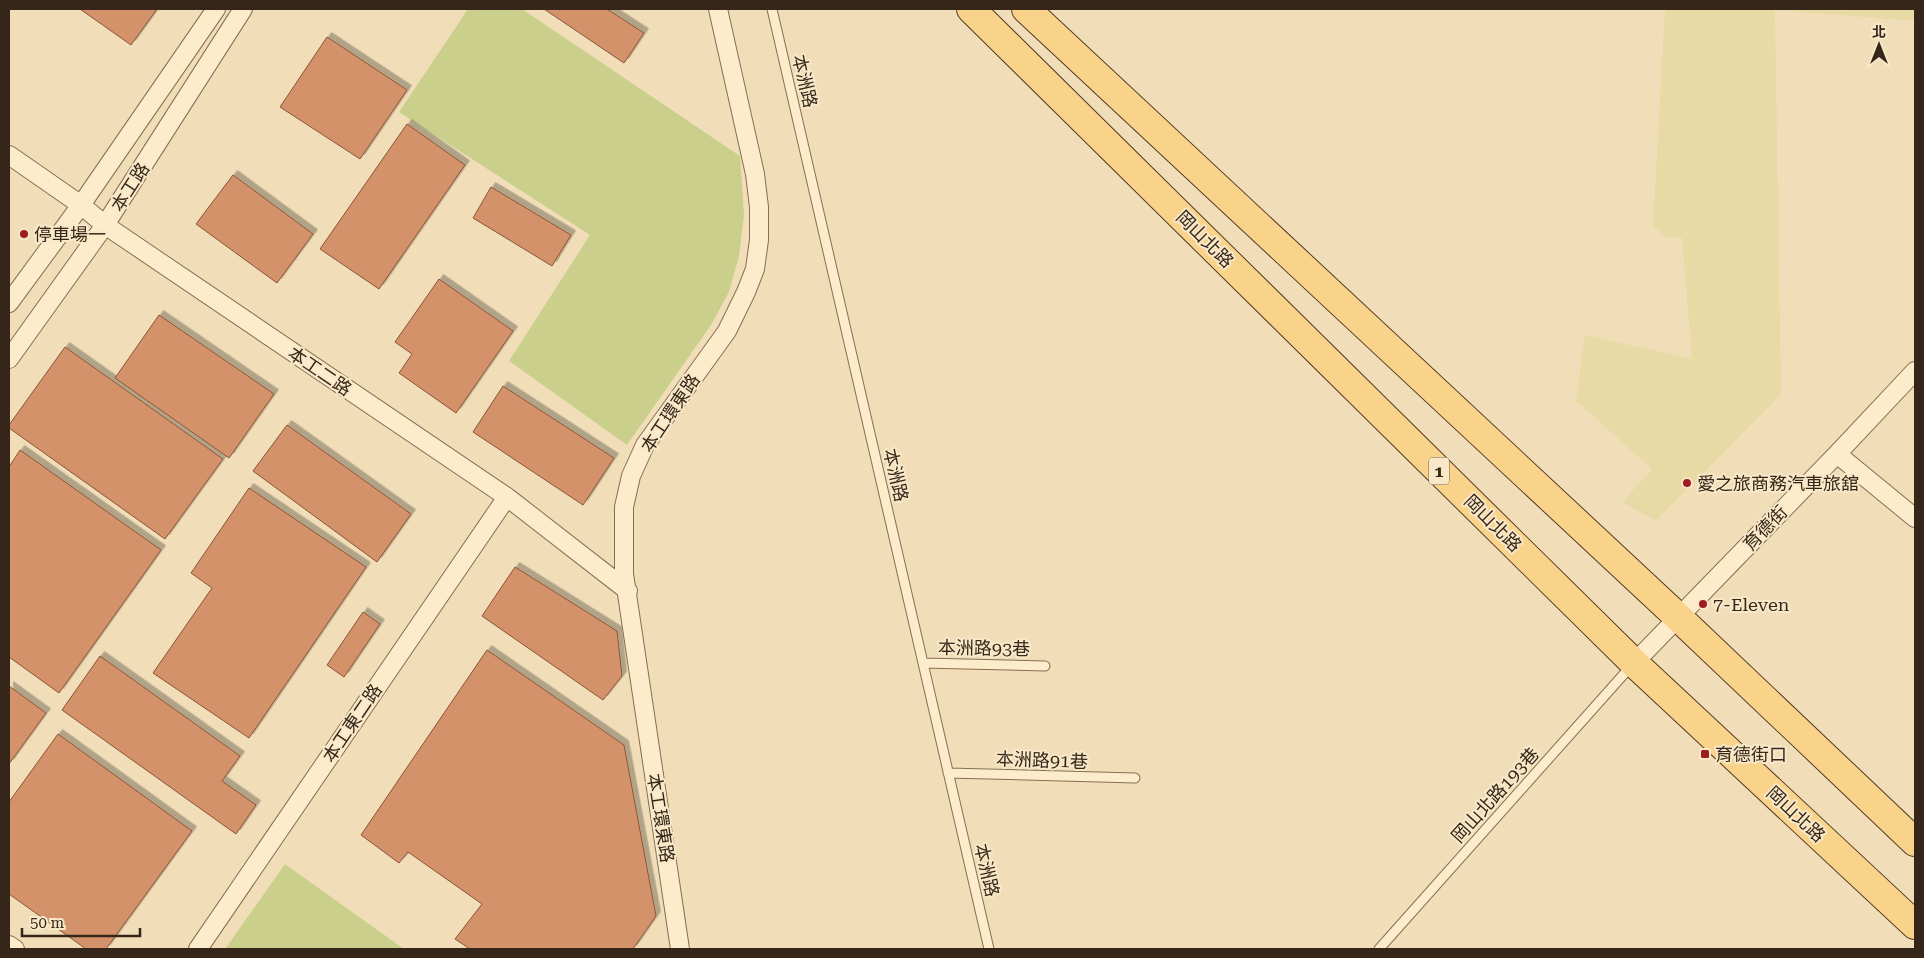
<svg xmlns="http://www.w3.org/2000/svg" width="1924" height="958" font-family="'Roboto Serif','Noto Sans TC',serif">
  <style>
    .farmland { fill: #e8daa5 }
    .green { fill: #cad08c }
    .building { fill: #d3926a; stroke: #8a5436; filter: url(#shadow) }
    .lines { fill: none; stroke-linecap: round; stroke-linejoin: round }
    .service-casing { stroke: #886d52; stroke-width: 11 }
    .minor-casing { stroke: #886d52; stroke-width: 20 }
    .primary-casing { stroke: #553b27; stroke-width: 30 }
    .service { stroke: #fceccc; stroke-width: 9 }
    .minor { stroke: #fceccc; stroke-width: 18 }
    .primary { stroke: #fad38a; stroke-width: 28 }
    .poi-dot { fill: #9d1d23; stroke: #f8e8c8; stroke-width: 2 }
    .labels { text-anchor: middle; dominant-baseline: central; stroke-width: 4; stroke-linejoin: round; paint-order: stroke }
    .shield { fill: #f8e8c8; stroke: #70604e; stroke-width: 1 }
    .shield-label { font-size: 16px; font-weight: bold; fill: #362619 }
    .street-label { font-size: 18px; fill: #362619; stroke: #f8e8c8 }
    .poi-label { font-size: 18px; fill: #362619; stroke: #f8e8c8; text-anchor: start }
  </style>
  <defs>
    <filter id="shadow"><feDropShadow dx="4.5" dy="-4.5" stdDeviation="0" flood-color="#0004"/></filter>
  </defs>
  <rect width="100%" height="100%" fill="#f1deb8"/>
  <!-- farmland -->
  <path class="farmland" d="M 1665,9 L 1915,9 L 1915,21 L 1775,10 L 1781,394 L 1656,521 L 1622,502 L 1652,469 L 1576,401 L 1585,335 L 1692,359 L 1682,238 L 1666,237 L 1653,226 Z"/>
  <!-- green -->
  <path class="green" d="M 468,9 L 522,9 L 740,156 L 744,215 L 739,256 L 729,292 L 711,325 L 627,445 L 509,361 L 590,235 L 399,112 Z
    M 285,864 L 404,949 L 225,949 Z"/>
  <!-- building -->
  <path class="building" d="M 80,9 L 157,9 L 131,45 Z
    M 544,9 L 607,9 L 644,33 L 624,63 Z
    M 327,37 L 407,90 L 360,159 L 280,107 Z
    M 407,124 L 465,165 L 379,289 L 320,249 Z
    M 233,175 L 313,234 L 277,283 L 196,224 Z
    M 491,187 L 571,235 L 552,266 L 473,218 Z
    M 439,279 L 513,331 L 456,413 L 399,373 L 412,354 L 395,342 Z
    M 159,315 L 274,394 L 229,458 L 115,378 Z
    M 65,347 L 223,459 L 165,539 L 9,428 L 9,425 Z
    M 503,386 L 614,458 L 583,505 L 473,432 Z
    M 287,425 L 411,514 L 377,562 L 253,471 Z
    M 20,450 L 161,550 L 59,693 L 9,657 L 9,467 Z
    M 249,488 L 366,567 L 249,738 L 153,673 L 212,588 L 191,573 Z
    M 515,567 L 617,631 L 622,676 L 603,700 L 482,616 Z
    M 363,612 L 380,624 L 344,677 L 327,665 Z
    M 487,650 L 624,745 L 656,916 L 633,949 L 470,949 L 455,939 L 482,904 L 408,852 L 399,863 L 361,835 Z
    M 100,656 L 240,756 L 222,781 L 256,805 L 236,834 L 62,710 Z
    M 9,686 L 46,713 L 9,764 Z
    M 58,734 L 192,831 L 106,949 L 86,949 L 9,894 L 9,802 Z"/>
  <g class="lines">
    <!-- service casing -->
    <g class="service-casing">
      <path id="service" d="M 772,9 L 989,949
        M 923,663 L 1045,666
        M 948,773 L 1135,778
        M 1379,949 L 1632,665"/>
    </g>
    <!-- minor casing -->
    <g class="minor-casing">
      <path id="minor" d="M 9,155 L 81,205 L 105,225 L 507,497 L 628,591
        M 9,303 L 81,205 L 216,9
        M 9,359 L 105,225 L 243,9
        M 1837,454 L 1915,518
        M 1634,663 L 1837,454 L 1915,371
        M 9,945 L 15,949
        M 198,949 L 507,497
        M 680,949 L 624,574 L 624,507 L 631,476 L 645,445 L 727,331 L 746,292 L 755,269 L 759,240 L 759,207 L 755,174 L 718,9"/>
    </g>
    <!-- primary casing -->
    <g class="primary-casing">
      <path id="primary" d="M 971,9 L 1634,663 L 1915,925
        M 1026,9 L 1678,617 L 1915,842"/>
    </g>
    <!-- service -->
    <use href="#service" class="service"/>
    <!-- minor -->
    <use href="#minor" class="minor"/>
    <!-- primary -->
    <use href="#primary" class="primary"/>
  </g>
  <!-- markers -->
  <g class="poi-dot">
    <circle cx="24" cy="234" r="5"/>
    <circle cx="1687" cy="483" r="5"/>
    <circle cx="1703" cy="604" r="5"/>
    <rect x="1700" y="749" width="10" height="10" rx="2.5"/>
  </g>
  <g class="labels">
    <!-- shield labels -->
    <rect class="shield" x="1429" y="457.5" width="20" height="27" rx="4"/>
    <g class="shield-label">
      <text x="1439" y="471">1</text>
    </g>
    <!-- street labels -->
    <g class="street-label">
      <text transform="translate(805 81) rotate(77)">本洲路</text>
      <text transform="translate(130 187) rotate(-57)">本工路</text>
      <text transform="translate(1205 239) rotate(45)">岡山北路</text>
      <text transform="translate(320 371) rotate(34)">本工二路</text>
      <text transform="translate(670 413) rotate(-56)">本工環東路</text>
      <text transform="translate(896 475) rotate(77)">本洲路</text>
      <text transform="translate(1493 523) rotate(45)">岡山北路</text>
      <text transform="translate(1765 528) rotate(-46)">育德街</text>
      <text transform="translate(984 648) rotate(1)">本洲路93巷</text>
      <text transform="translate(352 723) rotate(-56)">本工東二路</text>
      <text transform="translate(1042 760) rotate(2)">本洲路91巷</text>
      <text transform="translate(1495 795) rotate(-48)">岡山北路193巷</text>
      <text transform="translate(1796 814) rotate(43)">岡山北路</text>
      <text transform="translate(661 818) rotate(81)">本工環東路</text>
      <text transform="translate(987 870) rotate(77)">本洲路</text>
    </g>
    <!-- poi labels -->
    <g class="poi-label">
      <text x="34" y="234">停車場一</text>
      <text x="1697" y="483">愛之旅商務汽車旅舘</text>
      <text x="1713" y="604">7-Eleven</text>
      <text x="1715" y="754">育德街口</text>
    </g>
  </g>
  <!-- border -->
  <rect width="1924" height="958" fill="none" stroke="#362619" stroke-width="20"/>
  <!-- north arrow -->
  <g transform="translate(1879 45)" stroke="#f8e8c8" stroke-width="4" paint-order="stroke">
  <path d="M0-4L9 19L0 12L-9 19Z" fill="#362619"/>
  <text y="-8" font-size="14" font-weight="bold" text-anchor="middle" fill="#362619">北</text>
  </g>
  <!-- scale -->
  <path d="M22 928v8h118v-8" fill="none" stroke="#362619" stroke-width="2.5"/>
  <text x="30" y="928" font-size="15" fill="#362619" stroke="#f8e8c8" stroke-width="4" paint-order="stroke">50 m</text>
</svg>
